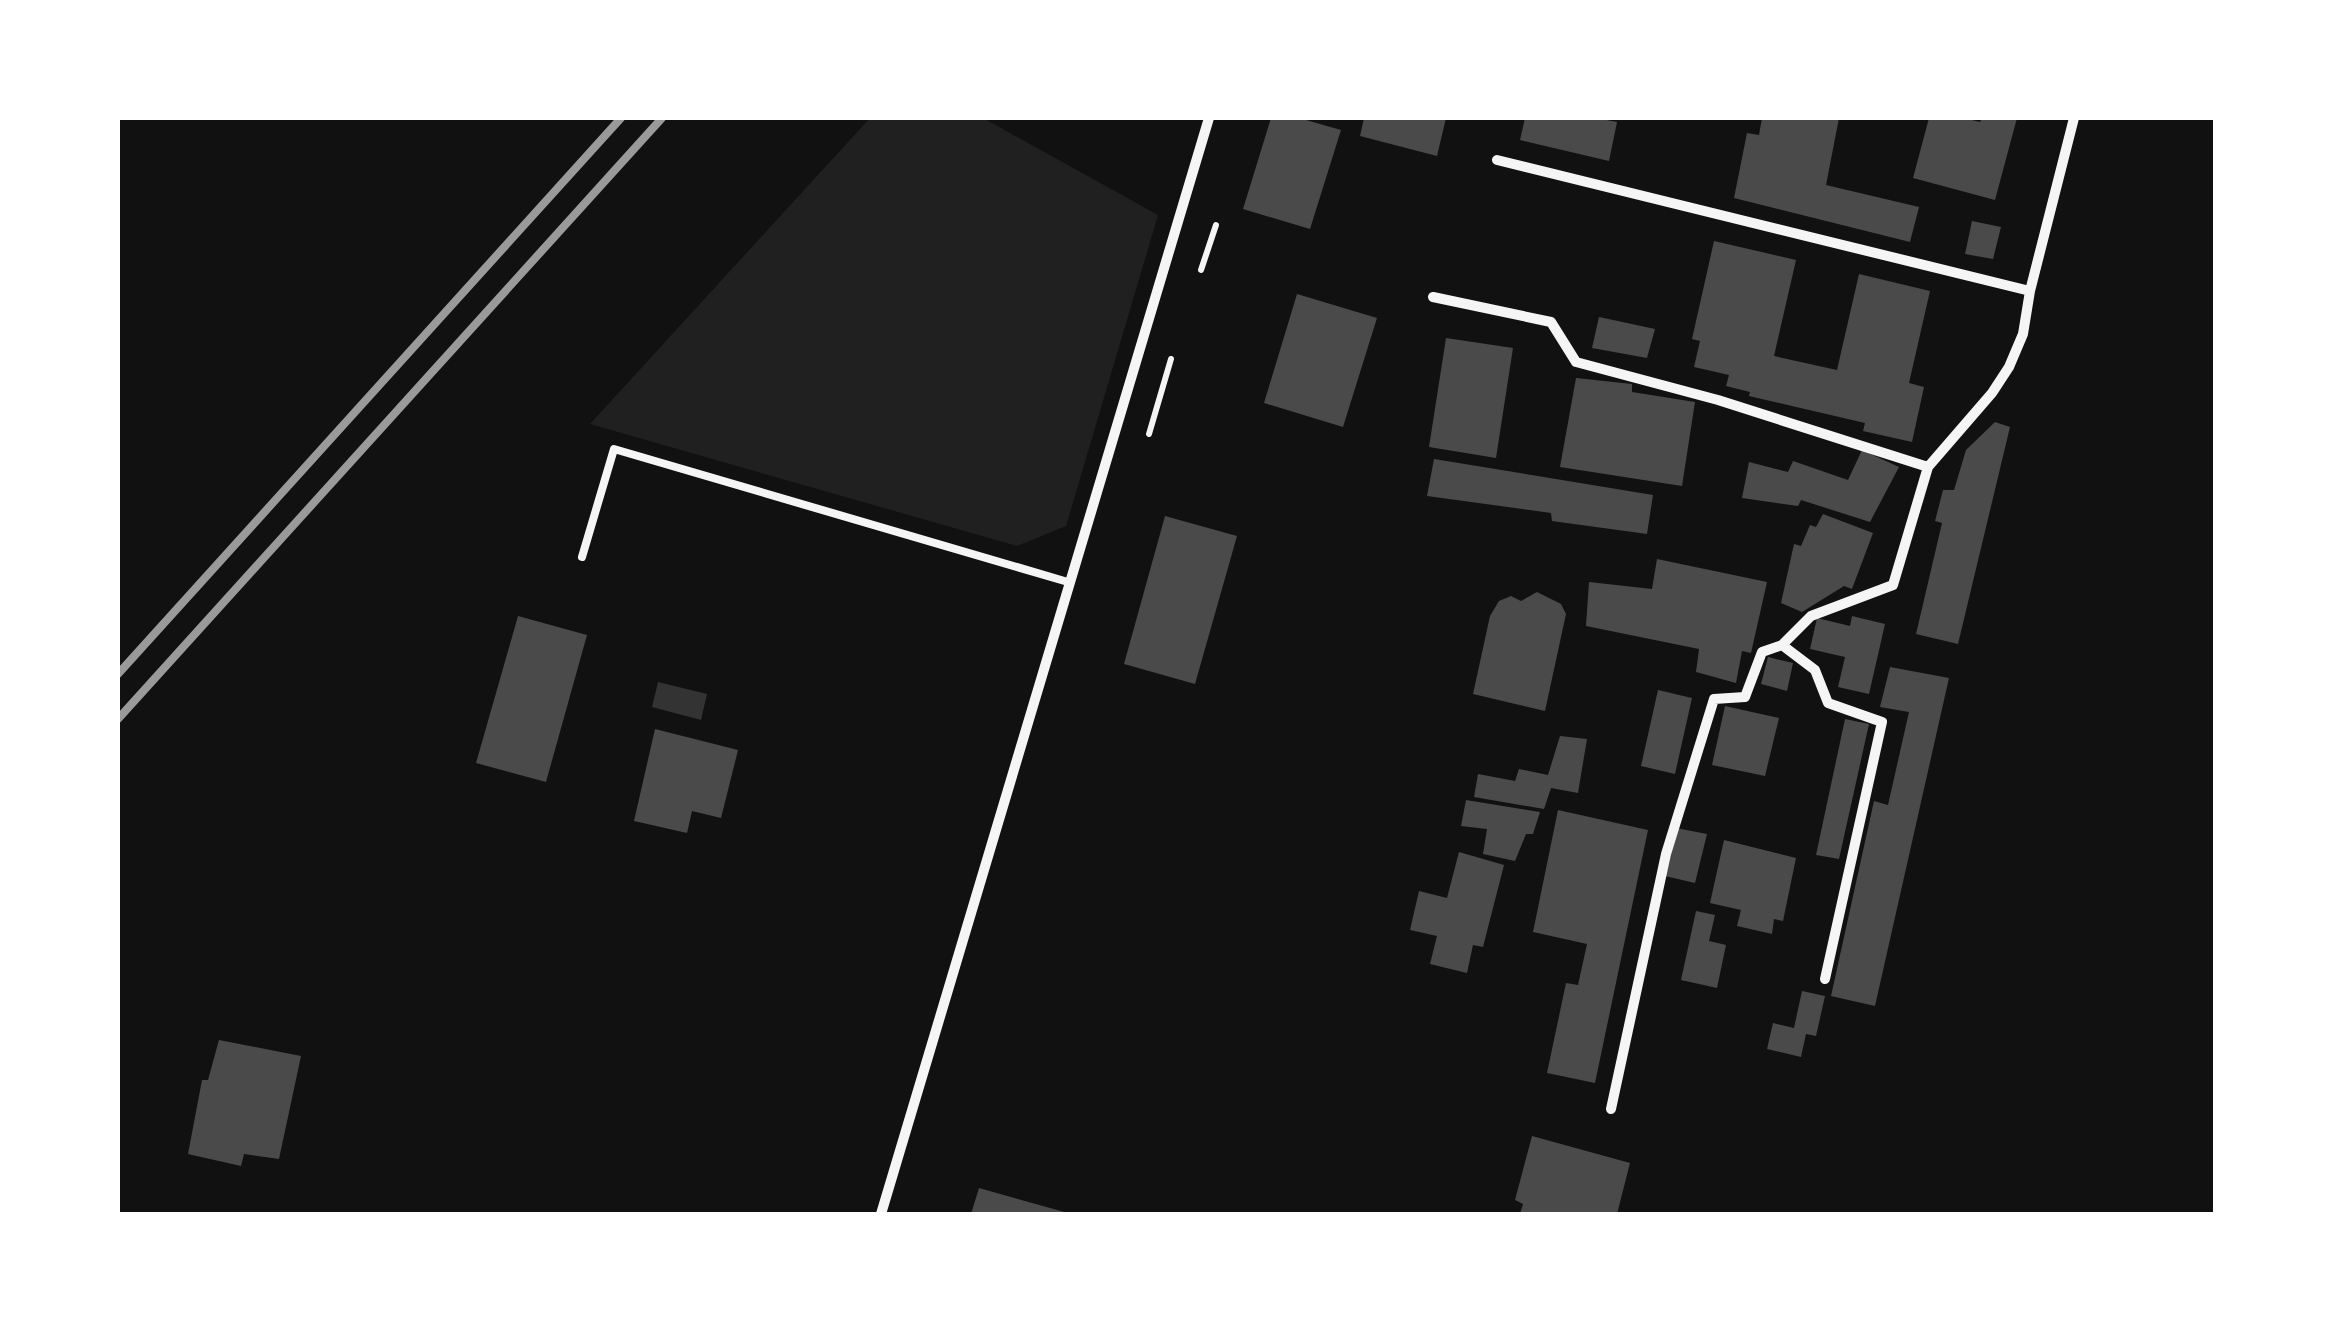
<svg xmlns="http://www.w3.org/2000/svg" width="2333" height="1332" font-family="'Asap Condensed',sans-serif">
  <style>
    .green { fill: #202020 }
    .water { fill: #333 }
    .building { fill: #4a4a4a }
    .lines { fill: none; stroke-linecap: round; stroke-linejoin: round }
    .path { stroke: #f5f5f5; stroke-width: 6 }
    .service { stroke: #f5f5f5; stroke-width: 8 }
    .minor { stroke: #f5f5f5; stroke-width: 10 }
    .rail { stroke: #9a9a9a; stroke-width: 8 }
  </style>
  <rect width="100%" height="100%" fill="#111"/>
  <!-- green -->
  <path class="green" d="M 870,118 L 983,118 L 1158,215 L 1066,526 L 1017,546 L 590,424 Z"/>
  <!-- water -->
  <path class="water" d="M 658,682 L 707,694 L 701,720 L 652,707 Z"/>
  <!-- building -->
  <path class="building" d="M 1271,118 L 1299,118 L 1341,130 L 1310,229 L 1243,209 Z
    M 1364,118 L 1446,118 L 1437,156 L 1360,136 Z
    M 1525,118 L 1596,118 L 1617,122 L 1609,161 L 1520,140 Z
    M 1762,118 L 1839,118 L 1826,185 L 1919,207 L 1910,242 L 1734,198 L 1747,133 L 1759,135 Z
    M 1929,118 L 1964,118 L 1980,122 L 1982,118 L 2017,118 L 1995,200 L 1913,178 Z
    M 1972,221 L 2001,227 L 1993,259 L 1965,254 Z
    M 1714,241 L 1796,260 L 1774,356 L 1837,370 L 1859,274 L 1930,291 L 1909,383 L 1924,387 L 1912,442 L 1863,431 L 1865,423 L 1749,396 L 1750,392 L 1726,386 L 1729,375 L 1694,367 L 1700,341 L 1692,339 Z
    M 1297,294 L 1377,318 L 1343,427 L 1264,403 Z
    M 1599,317 L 1655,329 L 1647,358 L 1592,348 Z
    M 1446,338 L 1513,348 L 1496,458 L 1429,447 Z
    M 1576,378 L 1632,384 L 1632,392 L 1695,402 L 1682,486 L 1560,467 Z
    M 1995,422 L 2010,427 L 1958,644 L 1916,634 L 1942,523 L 1935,521 L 1943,490 L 1954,490 L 1966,450 Z
    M 1862,450 L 1899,467 L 1870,522 L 1801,500 L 1798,506 L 1742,498 L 1749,462 L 1788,472 L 1793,461 L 1848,480 Z
    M 1434,459 L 1653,495 L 1647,534 L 1552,521 L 1551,513 L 1427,496 Z
    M 1823,514 L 1873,533 L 1852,589 L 1844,586 L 1802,612 L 1781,603 L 1794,544 L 1801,546 L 1810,525 L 1816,527 Z
    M 1165,516 L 1237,536 L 1195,684 L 1124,664 Z
    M 1657,559 L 1767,582 L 1751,653 L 1742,651 L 1736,683 L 1696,672 L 1699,649 L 1586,626 L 1589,582 L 1652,589 Z
    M 1537,592 L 1561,604 L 1566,614 L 1545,711 L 1473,694 L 1490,616 L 1499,601 L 1511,596 L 1521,601 Z
    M 518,616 L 587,635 L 546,782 L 476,763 Z
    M 1852,616 L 1885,624 L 1869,694 L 1838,687 L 1845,657 L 1810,649 L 1817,618 L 1850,626 Z
    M 1768,657 L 1793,663 L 1787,691 L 1761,684 Z
    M 1890,667 L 1949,678 L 1875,1006 L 1831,996 L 1874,801 L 1888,805 L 1909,712 L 1880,707 Z
    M 1658,690 L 1692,698 L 1675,774 L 1641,766 Z
    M 1725,706 L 1779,718 L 1765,776 L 1712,765 Z
    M 1845,719 L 1869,724 L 1839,859 L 1816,855 Z
    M 655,729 L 738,750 L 721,818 L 692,811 L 687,833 L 634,821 Z
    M 1560,736 L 1587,739 L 1578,793 L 1551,788 L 1544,809 L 1474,797 L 1478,774 L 1515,781 L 1519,769 L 1548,775 Z
    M 1466,800 L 1540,812 L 1533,834 L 1526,834 L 1515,861 L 1483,854 L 1487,829 L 1461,826 Z
    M 1558,810 L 1648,830 L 1595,1083 L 1547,1073 L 1566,983 L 1578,985 L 1587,944 L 1533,932 Z
    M 1676,828 L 1707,834 L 1695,883 L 1665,876 Z
    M 1724,840 L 1796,858 L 1783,921 L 1774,919 L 1772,934 L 1737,926 L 1741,910 L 1710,903 Z
    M 1459,852 L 1504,865 L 1483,947 L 1473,945 L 1467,973 L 1430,964 L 1437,936 L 1410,930 L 1419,891 L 1447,898 Z
    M 1696,911 L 1715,915 L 1709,941 L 1726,945 L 1717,988 L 1681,980 Z
    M 1802,991 L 1825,996 L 1816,1036 L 1806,1034 L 1801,1057 L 1767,1049 L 1773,1023 L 1794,1028 Z
    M 219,1040 L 301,1056 L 279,1159 L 244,1154 L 241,1166 L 188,1154 L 202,1080 L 208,1080 Z
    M 1532,1136 L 1630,1163 L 1617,1214 L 1520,1214 L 1523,1204 L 1515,1200 Z
    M 979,1188 L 1068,1213 L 1068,1214 L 971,1214 Z"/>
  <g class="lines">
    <!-- path -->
    <path class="path" d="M 1201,270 L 1216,225
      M 1149,434 L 1171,359"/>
    <!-- service -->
    <path class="service" d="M 582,557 L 614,449 L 1068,582"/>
    <!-- minor -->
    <path class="minor" d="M 1497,160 L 2030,291
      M 1433,297 L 1551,322 L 1576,362 L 1718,400 L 1928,467
      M 1782,645 L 1815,670 L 1828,703 L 1882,722 L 1825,979
      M 1611,1109 L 1666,854 L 1714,699 L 1745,697 L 1762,652 L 1782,645 L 1811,616 L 1893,585 L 1928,467 L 1992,393 L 2009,367 L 2023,334 L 2030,291 L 2074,118
      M 881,1214 L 1209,118"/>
    <!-- rail -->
    <path class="rail" d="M 118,674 L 621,118
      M 118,719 L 662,118"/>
  </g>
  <!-- border -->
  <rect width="2333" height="1332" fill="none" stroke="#ffffff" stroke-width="240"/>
</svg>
